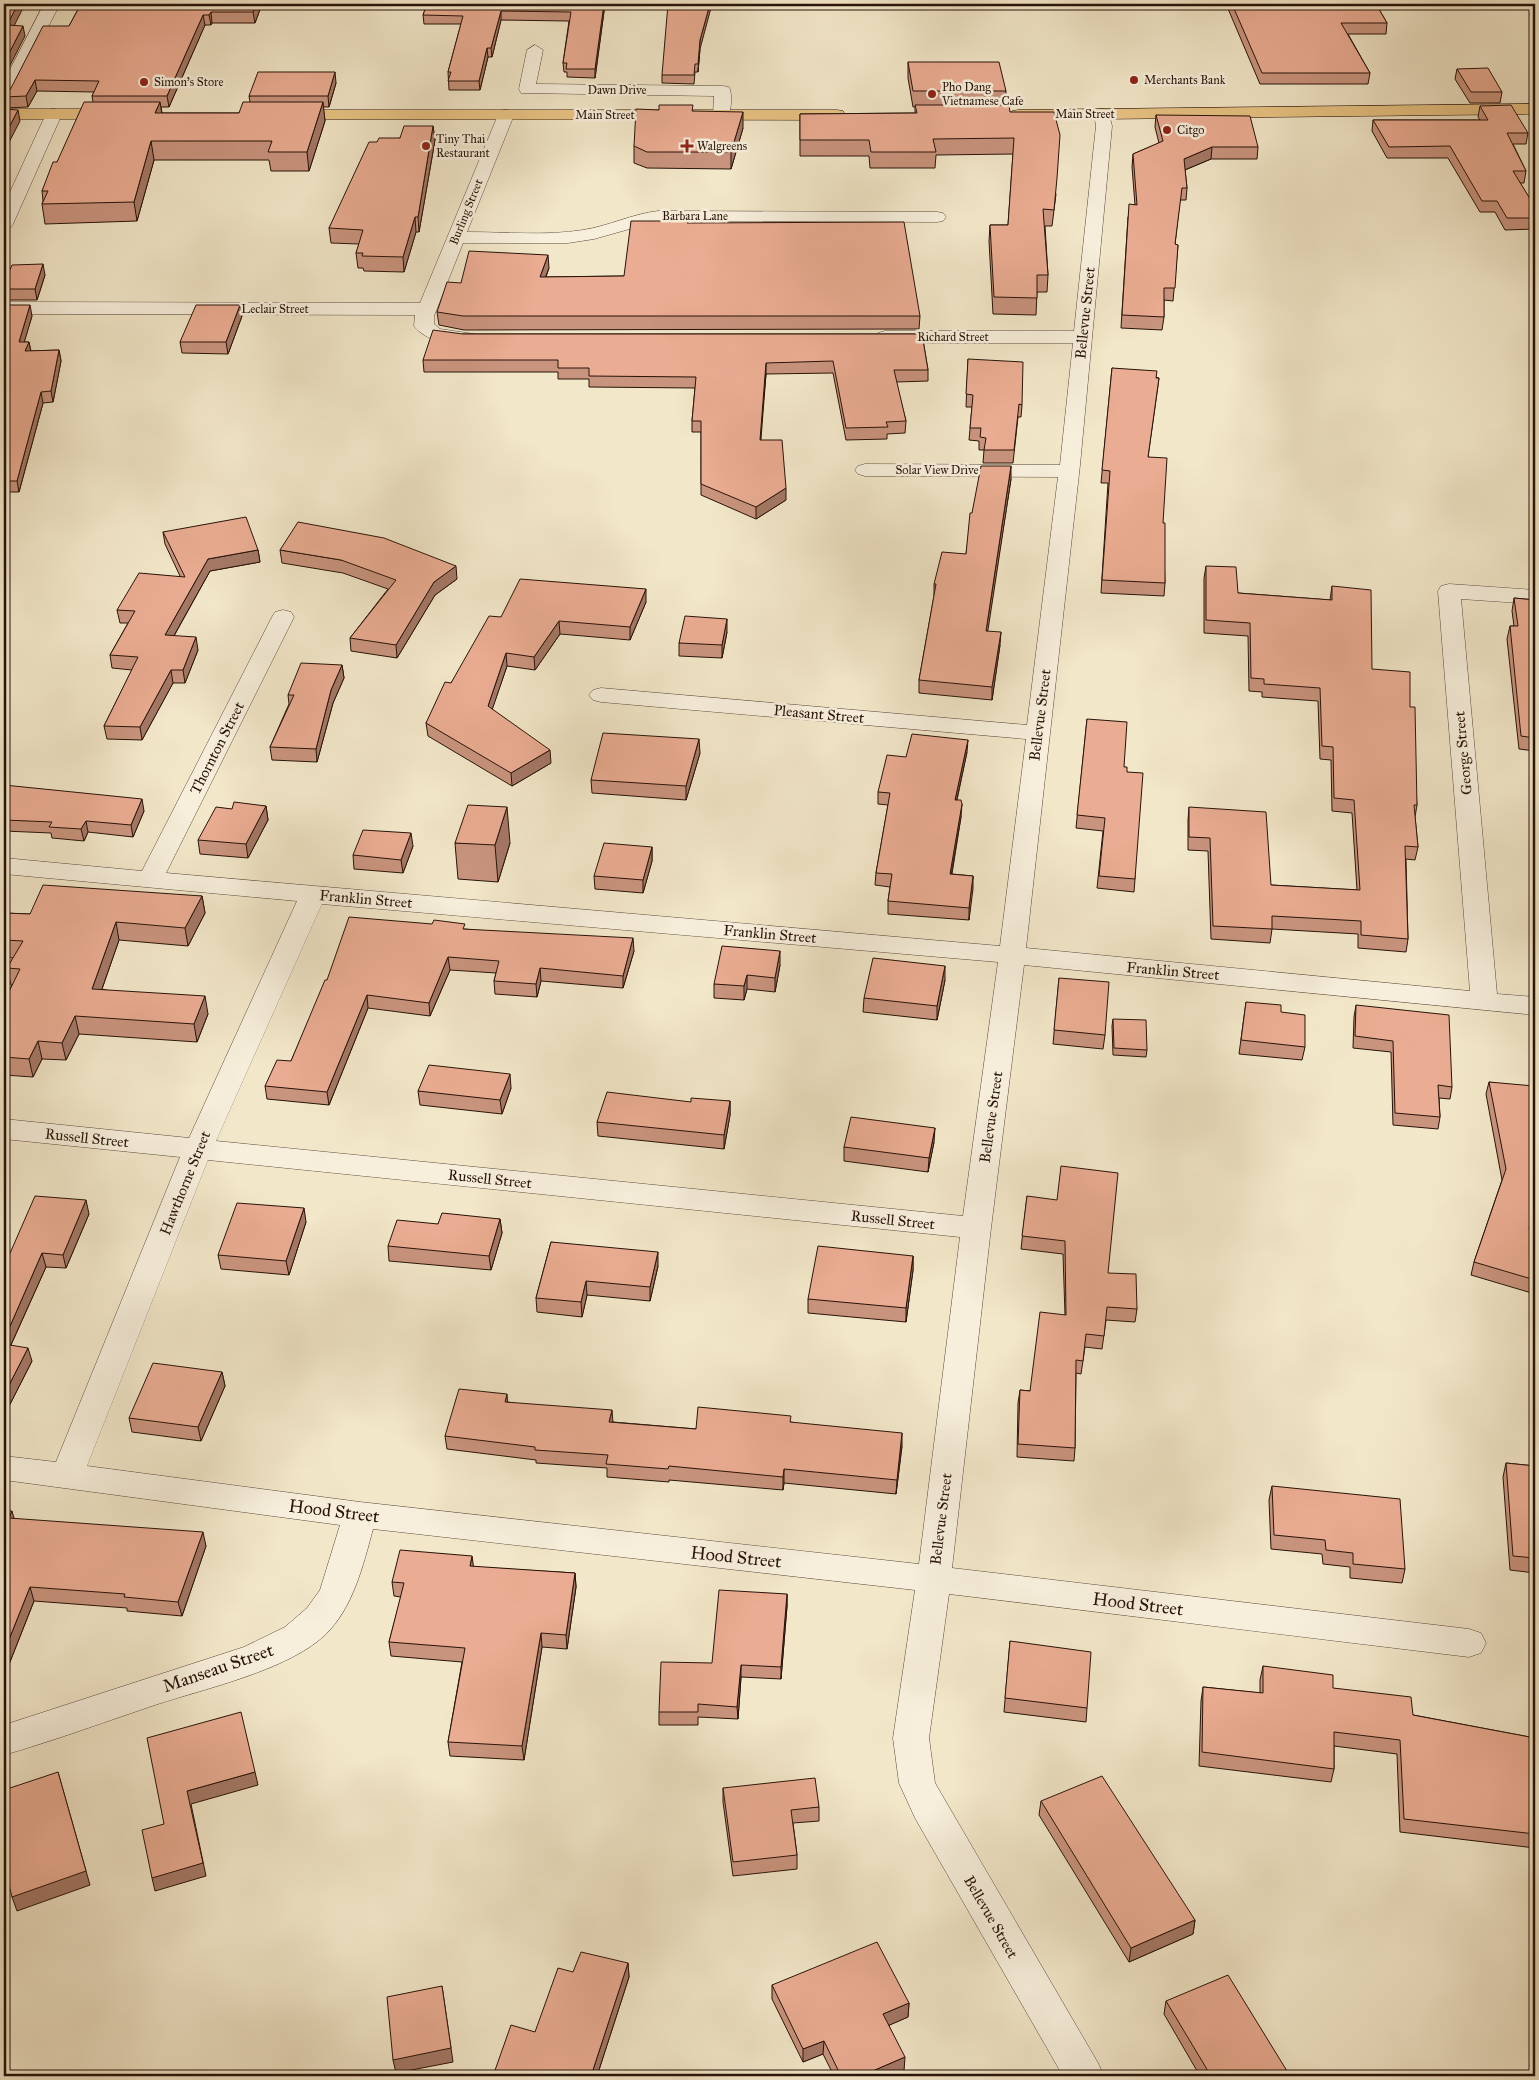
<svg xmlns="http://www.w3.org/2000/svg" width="1539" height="2080" font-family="'IM FELL Great Primer',serif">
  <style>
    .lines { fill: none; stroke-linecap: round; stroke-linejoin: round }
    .minor-casing { stroke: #5a4739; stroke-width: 1 }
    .tertiary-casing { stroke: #5a4739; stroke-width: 1 }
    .primary-casing { stroke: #281209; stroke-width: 1 }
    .minor { fill: #f7efdc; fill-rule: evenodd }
    .tertiary { fill: #f7efdc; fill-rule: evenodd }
    .primary { fill: #e9c484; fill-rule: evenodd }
    .wall { fill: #c9947e; stroke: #281209 }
    .shaded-wall { fill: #a47866; stroke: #281209 }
    .building { fill: #eaac92; stroke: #281209 }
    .poi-dot { fill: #8f2418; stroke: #f7efdc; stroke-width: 2 }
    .labels { text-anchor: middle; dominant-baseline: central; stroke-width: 5; stroke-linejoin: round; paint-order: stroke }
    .far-poi-label { font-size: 12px; fill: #281209; stroke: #f7efdc; text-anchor: start }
    .far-street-label { font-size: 12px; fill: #281209; stroke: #f7efdc }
    .street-label { font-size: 15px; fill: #281209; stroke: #f7efdc }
    .near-street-label { font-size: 18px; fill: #281209; stroke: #f7efdc }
  </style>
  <rect width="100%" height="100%" fill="#f2e7c9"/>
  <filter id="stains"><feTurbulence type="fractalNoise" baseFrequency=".004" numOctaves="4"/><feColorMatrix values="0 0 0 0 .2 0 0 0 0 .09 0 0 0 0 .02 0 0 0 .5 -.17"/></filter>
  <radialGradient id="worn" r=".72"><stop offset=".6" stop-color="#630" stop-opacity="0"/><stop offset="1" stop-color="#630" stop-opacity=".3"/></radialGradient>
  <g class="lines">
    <!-- minor casing -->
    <g class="minor-casing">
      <path id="minor" d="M 44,4 L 60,4 L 12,96 L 10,100 L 4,101 L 4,81 Z
        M 535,45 L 543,50 L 536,84 L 723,86 L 729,87 C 733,95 731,112 727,119 L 715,119 L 713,115 L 714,96 L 521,93 L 519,89 L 527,50 Z
        M 1102,109 L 1108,110 L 1112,126 L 1080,465 L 1026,948 L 1470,991 L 1438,591 L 1441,586 L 1449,584 L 1535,590 L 1535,604 L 1461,599 L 1497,994 L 1535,997 L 1535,1015 L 1024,965 L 991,1228 L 952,1568 L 1469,1629 L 1481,1633 L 1486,1643 L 1481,1653 L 1469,1657 L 949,1594 L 929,1738 L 935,1783 L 1098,2063 L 1104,2076 L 1063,2076 L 915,1818 L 899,1783 L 893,1738 L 915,1590 L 373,1529 C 363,1566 353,1608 325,1635 C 288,1670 207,1688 158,1704 C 107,1721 56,1740 4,1755 L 4,1725 L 244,1647 L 285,1627 L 307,1608 L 320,1590 L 340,1525 L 4,1480 L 4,1456 L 56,1462 L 180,1157 L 4,1139 L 4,1119 L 189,1138 L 297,901 L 4,874 L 4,858 L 142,871 L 272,617 L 275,612 L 283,610 L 291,612 L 294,617 L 166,873 L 1000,946 L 1026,739 L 601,702 L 593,700 L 589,695 L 593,690 L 601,688 L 1027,725 L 1058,477 L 865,476 L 858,474 L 855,470 L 858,466 L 865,464 L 1060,465 L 1073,343 L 885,343 L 878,341 L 875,337 L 878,333 L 885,331 L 1074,331 L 1096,126 L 1094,114 L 1096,110 ZM 322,904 L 998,962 L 963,1216 L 216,1141 ZM 208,1160 L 960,1237 L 919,1564 L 360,1502 L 87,1466 Z
        M 506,110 L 512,111 L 514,115 L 467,232 C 506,232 545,236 583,230 C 609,226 632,214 658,211 L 937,212 L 943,213 L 946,217 L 943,221 L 937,222 L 658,221 L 594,239 L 568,243 L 463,243 L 434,316 L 434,324 L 440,329 L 474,334 L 477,338 L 474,342 C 456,347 426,342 414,326 L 415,315 L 4,314 L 4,302 L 420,303 L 498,115 L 500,111 Z"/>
    </g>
    <!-- tertiary casing -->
    <g class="tertiary-casing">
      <path id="tertiary" d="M 54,109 L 60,110 L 62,114 L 13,224 L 10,228 L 4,229 L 4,205 L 46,114 L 48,110 Z"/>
    </g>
    <!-- primary casing -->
    <g class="primary-casing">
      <path id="primary" d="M 1535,104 L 1535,114 L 1018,120 L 1012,119 L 1010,115 L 1012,111 L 1018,110 Z
        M 4,109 L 117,109 L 123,110 L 125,114 L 123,118 L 117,119 L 4,119 Z
        M 288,110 L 837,110 L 843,111 L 845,115 L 843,119 L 837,120 L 282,119 L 280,115 L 282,111 Z"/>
    </g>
    <!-- minor -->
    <use href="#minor" class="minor"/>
    <!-- tertiary -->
    <use href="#tertiary" class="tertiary"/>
    <!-- primary -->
    <use href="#primary" class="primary"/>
  </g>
  <!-- wall -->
  <path class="wall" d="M 81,4 L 262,4 L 255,23 L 212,23 L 211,25 L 205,25 L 169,107 L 161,107 L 162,113 L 239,113 L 250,102 L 249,96 L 336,83 L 329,107 L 323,107 L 325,121 L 309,171 L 271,171 L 269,160 L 154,160 L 137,221 L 45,224 L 42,204 L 43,201 L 42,191 L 57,162 L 93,102 L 92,96 L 94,92 L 37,91 L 28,107 L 4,108 L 4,92 L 10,90 L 69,26 Z
    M 427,4 L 605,4 L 595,78 L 567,77 L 567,72 L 564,72 L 563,63 L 569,21 L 501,20 L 492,57 L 488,57 L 480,90 L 449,90 L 448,72 L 461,24 L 424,24 L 423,15 Z
    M 1226,4 L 1376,4 L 1387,23 L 1386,34 L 1348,34 L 1370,73 L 1368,84 L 1260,84 Z
    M 1476,4 L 1535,4 L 1535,5 L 1477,5 Z
    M 700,49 L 698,72 L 695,72 L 694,84 L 662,83 L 662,75 Z
    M 908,62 L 1006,91 L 1005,105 L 1010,112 L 1056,194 L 1052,226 L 1045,226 L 1048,275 L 1047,292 L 1037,292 L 1036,315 L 993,314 L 989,241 L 990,225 L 1008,225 L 1013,154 L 936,155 L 935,168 L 870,168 L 869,156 L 800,156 L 800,114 L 915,113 L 915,107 L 913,107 L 908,78 Z
    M 1457,69 L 1502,92 L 1500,103 L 1470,103 L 1455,79 Z
    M 1480,106 L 1528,133 L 1526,144 L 1513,144 L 1526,171 L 1524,183 L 1520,183 L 1535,207 L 1535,229 L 1505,230 L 1495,212 L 1480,212 L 1448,158 L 1387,158 L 1372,131 L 1373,120 L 1480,120 L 1478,117 Z
    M 693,111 L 743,128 L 731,169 L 647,168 L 634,163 L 634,146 Z
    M 1156,115 L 1258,147 L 1257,159 L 1211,159 L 1185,170 L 1187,188 L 1186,200 L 1180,200 L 1175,244 L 1178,245 L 1173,301 L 1164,300 L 1164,317 L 1162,330 L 1121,328 L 1128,217 L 1135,205 L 1132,167 L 1133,154 L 1159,143 L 1155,127 Z
    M 433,126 L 435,140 L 419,232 L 416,232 L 404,272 L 364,271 L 363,268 L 358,268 L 356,253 L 359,244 L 331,243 L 329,228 L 377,142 L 400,138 Z
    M 688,223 L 920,316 L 919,329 L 464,330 L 439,325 L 437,312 L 461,283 L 549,268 L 546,277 L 624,276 Z
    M 9,272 L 45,275 L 37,300 L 4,300 L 4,273 Z
    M 4,305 L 32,316 L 24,342 L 29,342 L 31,351 L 59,350 L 61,361 L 53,402 L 43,403 L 19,492 L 9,492 L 4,503 Z
    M 242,316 L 228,354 L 182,353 L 180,342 Z
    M 463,334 L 922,334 L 928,370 L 928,381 L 896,382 L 906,421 L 905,433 L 887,434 L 887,439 L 846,440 L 833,373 L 766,374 L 760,440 L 786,500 L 756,519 L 701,495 L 701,432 L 692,432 L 692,421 L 695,388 L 589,387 L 589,379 L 558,379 L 558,372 L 424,372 L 423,360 Z
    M 968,359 L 1022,405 L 1021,417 L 1018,417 L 1013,463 L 983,463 L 984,450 L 979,450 L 979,441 L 969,440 L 972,407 L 966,407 Z
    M 1112,368 L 1159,378 L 1148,457 L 1163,523 L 1165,583 L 1164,596 L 1101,593 L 1108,483 L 1101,483 Z
    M 1011,479 L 987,631 L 1000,645 L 992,700 L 919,693 L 919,680 L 934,596 L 934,584 L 966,554 L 972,513 Z
    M 163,532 L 258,550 L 260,562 L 210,571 L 174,636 L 198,650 L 185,683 L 173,683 L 142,740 L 107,739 L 104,726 L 132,670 L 112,668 L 110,655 L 128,623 L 120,623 L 117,610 L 180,576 L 165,544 Z
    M 280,550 L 457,579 L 435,595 L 397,658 L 351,651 L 350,638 L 388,589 L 343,573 L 282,563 Z
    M 1206,566 L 1238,593 L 1330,600 L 1332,586 L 1372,669 L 1410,707 L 1417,805 L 1415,817 L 1418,847 L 1415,860 L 1406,859 L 1408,939 L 1406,952 L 1358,948 L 1358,934 L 1272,929 L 1270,943 L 1211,939 L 1208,851 L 1188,850 L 1188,820 L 1189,807 L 1271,885 L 1357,890 L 1352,813 L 1332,811 L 1331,760 L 1320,759 L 1318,701 L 1262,697 L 1262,692 L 1249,691 L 1248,636 L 1204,633 L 1204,578 Z
    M 1514,598 L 1535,600 L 1535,751 L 1519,749 L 1507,639 L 1510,626 L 1514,626 L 1512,611 Z
    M 646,602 L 630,640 L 560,634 L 535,670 L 507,666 L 492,709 L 551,763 L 512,786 L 428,736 L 426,723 L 451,683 L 501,617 Z
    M 727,632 L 722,658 L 679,656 L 679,643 Z
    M 342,665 L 344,678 L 333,703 L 317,762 L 272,760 L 270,747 L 289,704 L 288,695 Z
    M 1087,719 L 1124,767 L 1127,772 L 1135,879 L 1134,892 L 1097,888 L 1103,831 L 1076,828 Z
    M 967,752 L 957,800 L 961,817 L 952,874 L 973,876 L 969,920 L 888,914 L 888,901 L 890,887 L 875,885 L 876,873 L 888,805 L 878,804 L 878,792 L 906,757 Z
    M 700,753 L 686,800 L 592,793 L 591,780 Z
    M 4,785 L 144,811 L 133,837 L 88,832 L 84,841 L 52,838 L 51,833 L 4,831 Z
    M 1533,790 L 1535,790 L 1535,855 L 1530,803 Z
    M 266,806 L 268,820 L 248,858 L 200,854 L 198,840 L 232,809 Z
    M 455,843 L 510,843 L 498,882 L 458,879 Z
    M 413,846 L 403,873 L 354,869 L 353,855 Z
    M 652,847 L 652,861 L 643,893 L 595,889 L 594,876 Z
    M 202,896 L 205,913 L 188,946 L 119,940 L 102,989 L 208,1014 L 197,1042 L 79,1034 L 66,1060 L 42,1059 L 33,1077 L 4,1075 L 4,1002 L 12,985 L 11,985 L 7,968 L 13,958 L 4,957 L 4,913 L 30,914 Z
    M 465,929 L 634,951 L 623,988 L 541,981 L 537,997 L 495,994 L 494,981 L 496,973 L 450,970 L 430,1016 L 368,1008 L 329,1105 L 267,1099 L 265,1086 L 291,1061 L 327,980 Z
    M 780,965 L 775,992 L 747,989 L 744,1000 L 714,998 L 714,984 Z
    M 1059,978 L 1105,1035 L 1103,1049 L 1053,1044 Z
    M 945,980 L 937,1020 L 863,1012 L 864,998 Z
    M 1246,1002 L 1305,1047 L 1302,1060 L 1239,1054 Z
    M 1356,1005 L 1452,1087 L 1450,1099 L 1439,1098 L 1440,1117 L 1438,1129 L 1393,1125 L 1391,1052 L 1353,1048 L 1354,1017 Z
    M 1113,1019 L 1147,1050 L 1146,1057 L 1113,1055 L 1112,1026 Z
    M 1489,1082 L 1535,1091 L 1535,1209 L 1529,1228 L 1535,1230 L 1535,1294 L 1471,1275 L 1474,1262 L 1502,1180 L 1486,1094 Z
    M 511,1088 L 502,1114 L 420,1105 L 418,1091 Z
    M 730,1101 L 730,1115 L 724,1149 L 598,1136 L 597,1122 L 691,1102 Z
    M 934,1142 L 928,1172 L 844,1161 L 844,1147 Z
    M 1027,1196 L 1108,1273 L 1137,1309 L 1135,1322 L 1106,1320 L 1102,1349 L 1085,1347 L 1081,1374 L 1076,1373 L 1075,1448 L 1074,1461 L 1017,1457 L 1018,1403 L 1020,1390 L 1030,1391 L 1065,1315 L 1063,1254 L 1021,1249 Z
    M 89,1214 L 66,1268 L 46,1267 L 11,1345 L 32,1361 L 4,1416 L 4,1267 Z
    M 500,1219 L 502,1233 L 491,1270 L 389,1261 L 388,1246 L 438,1224 Z
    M 306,1222 L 289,1275 L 221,1269 L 218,1255 Z
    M 551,1242 L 658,1266 L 650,1301 L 587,1295 L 582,1317 L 537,1312 L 536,1298 Z
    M 913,1256 L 913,1270 L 906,1322 L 808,1313 L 808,1299 Z
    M 222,1372 L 225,1386 L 201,1441 L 132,1432 L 129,1418 Z
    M 508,1402 L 613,1422 L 696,1429 L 791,1422 L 902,1446 L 896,1494 L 784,1483 L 783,1490 L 669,1480 L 669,1482 L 607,1477 L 607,1468 L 536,1463 L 536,1460 L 447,1449 L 445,1436 Z
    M 1506,1463 L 1535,1466 L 1535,1573 L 1510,1570 L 1503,1477 Z
    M 1272,1486 L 1405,1569 L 1402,1583 L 1350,1578 L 1350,1567 L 1323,1564 L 1322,1554 L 1271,1549 L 1269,1500 Z
    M 4,1511 L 14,1519 L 206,1546 L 182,1616 L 127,1611 L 127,1608 L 34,1601 L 4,1677 Z
    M 473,1567 L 575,1573 L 576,1587 L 567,1649 L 542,1647 L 524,1760 L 450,1756 L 448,1742 L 462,1662 L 391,1656 L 389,1642 L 401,1597 L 394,1596 L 392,1582 Z
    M 787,1594 L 787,1606 L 781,1679 L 741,1677 L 738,1719 L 698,1717 L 698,1725 L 659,1725 L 659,1712 Z
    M 1010,1641 L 1087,1708 L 1086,1722 L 1004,1712 Z
    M 1263,1666 L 1413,1715 L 1535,1738 L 1535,1848 L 1400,1832 L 1397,1754 L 1334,1746 L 1334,1769 L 1331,1782 L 1199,1766 L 1201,1701 L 1203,1687 L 1260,1693 L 1260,1680 Z
    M 723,1788 L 819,1807 L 819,1821 L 793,1823 L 797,1855 L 797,1869 L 733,1876 L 723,1802 Z
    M 1041,1801 L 1195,1920 L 1193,1934 L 1129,1962 L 1039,1815 Z
    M 628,1963 L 629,1977 L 597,2076 L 493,2076 L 535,2032 L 573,1972 Z
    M 772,1985 L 909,2003 L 908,2017 L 889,2025 L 904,2071 L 891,2076 L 834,2076 L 823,2054 L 803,2062 L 772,1999 Z
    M 1166,2001 L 1286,2076 L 1200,2076 L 1164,2014 Z"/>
  <!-- shaded-wall -->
  <path class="shaded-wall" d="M 18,4 L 25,4 L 9,36 L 7,25 Z
    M 257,4 L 262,4 L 255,23 L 253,12 Z
    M 604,4 L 605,4 L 595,78 L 595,69 Z
    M 710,4 L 712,4 L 700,49 L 698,72 L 700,40 Z
    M 501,11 L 501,20 L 492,57 L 491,48 Z
    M 211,12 L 212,23 L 211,25 L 209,15 Z
    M 203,15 L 205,25 L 169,107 L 167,96 Z
    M 23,26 L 25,36 L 4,77 L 4,63 Z
    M 487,48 L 488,57 L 480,90 L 479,81 Z
    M 335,72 L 336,83 L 329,107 L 328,96 Z
    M 35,80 L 37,91 L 28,107 L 26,96 Z
    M 160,102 L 163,121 L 155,113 Z
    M 323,102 L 325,121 L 309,171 L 307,152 Z
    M 18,110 L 20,121 L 4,152 L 4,137 Z
    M 743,112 L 743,128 L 731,169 L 731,152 Z
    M 433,126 L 435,140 L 419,232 L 418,217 Z
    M 151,141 L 154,160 L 137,221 L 134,202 Z
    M 1212,147 L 1211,159 L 1182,171 L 1184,159 Z
    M 415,217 L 416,232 L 404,272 L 403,257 Z
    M 548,255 L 549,268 L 540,291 L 540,277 Z
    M 43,264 L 45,275 L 37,300 L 35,289 Z
    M 30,305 L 32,316 L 21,353 L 19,342 Z
    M 240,305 L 242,316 L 228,354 L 226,342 Z
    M 29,342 L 31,353 L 25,351 Z
    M 59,350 L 61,361 L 53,402 L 51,391 Z
    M 766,363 L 766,374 L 760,452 L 760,440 Z
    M 41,392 L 43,403 L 19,492 L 17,481 Z
    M 1011,466 L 1011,479 L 986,643 L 986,631 Z
    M 7,481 L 9,492 L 4,503 L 4,487 Z
    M 786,488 L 786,500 L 756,519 L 756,507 Z
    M 258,550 L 260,562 L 210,571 L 167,648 L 165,635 L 208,559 Z
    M 456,566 L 457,579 L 435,595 L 397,658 L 396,645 L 434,582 Z
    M 646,589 L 646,602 L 630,640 L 630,627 Z
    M 727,619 L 727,632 L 722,658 L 722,645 Z
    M 559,621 L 560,634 L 535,670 L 534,657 Z
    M 1001,632 L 1000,645 L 992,700 L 992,687 Z
    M 196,637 L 198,650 L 185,683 L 183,670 Z
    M 506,653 L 507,666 L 489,719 L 488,706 Z
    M 342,665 L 344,678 L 333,703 L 317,762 L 316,749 L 331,690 Z
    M 171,670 L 173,683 L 142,740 L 140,727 Z
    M 699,739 L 700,753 L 686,800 L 686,786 Z
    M 968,740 L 967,752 L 954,812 L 955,800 Z
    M 550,750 L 551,763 L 512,786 L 511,773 Z
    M 142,799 L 144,811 L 133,837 L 131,825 Z
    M 962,804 L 961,817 L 949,887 L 950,874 Z
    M 266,806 L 268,820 L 248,858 L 246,844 Z
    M 507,807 L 510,843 L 498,882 L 495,845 Z
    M 86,821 L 88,832 L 84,841 L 81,829 Z
    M 411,833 L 413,846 L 403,873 L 401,860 Z
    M 652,847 L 652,861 L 643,893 L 643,880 Z
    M 973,876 L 973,889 L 969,920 L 969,908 Z
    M 202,896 L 205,913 L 188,946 L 185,928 Z
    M 116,922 L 119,940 L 96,1006 L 92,989 Z
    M 633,938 L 634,951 L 623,988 L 623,976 Z
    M 780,951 L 780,965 L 775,992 L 775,978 Z
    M 448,957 L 450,970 L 430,1016 L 429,1003 Z
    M 945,966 L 945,980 L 937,1020 L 937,1006 Z
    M 540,968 L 541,981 L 537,997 L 536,984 Z
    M 747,975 L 747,989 L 744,1000 L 744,986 Z
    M 367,995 L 368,1008 L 329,1105 L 327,1092 Z
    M 205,996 L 208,1014 L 197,1042 L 194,1024 Z
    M 75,1016 L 79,1034 L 66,1060 L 62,1043 Z
    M 38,1041 L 42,1059 L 33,1077 L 29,1059 Z
    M 510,1074 L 511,1088 L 502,1114 L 500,1100 Z
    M 730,1101 L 730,1115 L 724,1149 L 724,1135 Z
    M 935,1128 L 934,1142 L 928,1172 L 929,1158 Z
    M 86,1200 L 89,1214 L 66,1268 L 63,1255 Z
    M 304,1208 L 306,1222 L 289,1275 L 286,1261 Z
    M 500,1219 L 502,1233 L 491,1270 L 489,1256 Z
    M 658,1252 L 658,1266 L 650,1301 L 650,1287 Z
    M 42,1253 L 46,1267 L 5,1358 L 4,1351 L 4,1340 Z
    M 913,1256 L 913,1270 L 906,1322 L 906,1308 Z
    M 586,1281 L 587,1295 L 582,1317 L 581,1302 Z
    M 28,1348 L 32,1361 L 4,1416 L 4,1395 Z
    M 222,1372 L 225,1386 L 201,1441 L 198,1427 Z
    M 507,1394 L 508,1407 L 505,1402 Z
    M 612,1410 L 613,1423 L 609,1422 Z
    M 902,1433 L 902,1446 L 896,1494 L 897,1480 Z
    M 784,1469 L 784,1483 L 783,1490 L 783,1477 Z
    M 12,1511 L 16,1525 L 9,1518 Z
    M 203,1532 L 206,1546 L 182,1616 L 178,1602 Z
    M 472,1556 L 474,1570 L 470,1566 Z
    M 575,1573 L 576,1587 L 567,1649 L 566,1635 Z
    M 30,1587 L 34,1601 L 4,1677 L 4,1652 Z
    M 787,1594 L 787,1606 L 781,1679 L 781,1667 Z
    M 541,1633 L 542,1647 L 524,1760 L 522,1746 Z
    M 741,1665 L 741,1677 L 738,1719 L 737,1707 Z
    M 58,1772 L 90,1885 L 17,1911 L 12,1897 Z
    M 255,1772 L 258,1785 L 191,1804 L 206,1876 L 155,1891 L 152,1878 L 187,1791 Z
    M 1195,1920 L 1193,1934 L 1129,1962 L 1131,1948 Z
    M 628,1963 L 629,1977 L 597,2076 L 591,2076 Z
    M 442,1986 L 453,2062 L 396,2073 L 393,2060 Z
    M 909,2003 L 908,2017 L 883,2028 L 883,2014 Z
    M 824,2041 L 823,2054 L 803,2062 L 803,2049 Z
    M 905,2057 L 904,2071 L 891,2076 L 861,2076 Z
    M 1287,2071 L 1286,2076 L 1274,2076 Z"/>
  <!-- building -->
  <path class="building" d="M 4,4 L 18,4 L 7,25 L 23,26 L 4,63 Z
    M 81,4 L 257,4 L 253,12 L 211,12 L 209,15 L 203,15 L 167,96 L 92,96 L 99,81 L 35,80 L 26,96 L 4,97 L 4,92 L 10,90 L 43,26 L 69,26 Z
    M 427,4 L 604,4 L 595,69 L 566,69 L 567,63 L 563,63 L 571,12 L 501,11 L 491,48 L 487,48 L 479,81 L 448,81 L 451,72 L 448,72 L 463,16 L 423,15 Z
    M 668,4 L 710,4 L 700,40 L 698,64 L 695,64 L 694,75 L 662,75 Z
    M 1232,4 L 1376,4 L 1387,23 L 1341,23 L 1370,73 L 1262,73 Z
    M 908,62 L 999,62 L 1006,91 L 913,91 Z
    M 1488,68 L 1502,92 L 1471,92 L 1457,69 Z
    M 258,72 L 335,72 L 328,96 L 249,96 Z
    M 84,102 L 160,102 L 155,113 L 239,113 L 243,102 L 323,102 L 307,152 L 268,152 L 272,141 L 151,141 L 134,202 L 42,204 L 48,191 L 42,191 L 53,162 L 57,162 Z
    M 659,105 L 693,105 L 692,111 L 743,112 L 731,152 L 647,152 L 634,146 L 636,109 L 659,110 Z
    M 915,105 L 1009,105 L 1010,112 L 1054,112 L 1060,135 L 1057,178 L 1054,210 L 1043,209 L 1048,275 L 1037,275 L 1037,298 L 994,297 L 990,225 L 1008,225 L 1014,138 L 933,139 L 936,152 L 871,152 L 869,140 L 800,140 L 800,114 L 917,113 Z
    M 1511,105 L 1528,133 L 1507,133 L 1526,171 L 1513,171 L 1535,207 L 1535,218 L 1507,218 L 1497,201 L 1482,201 L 1450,146 L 1389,147 L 1373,120 L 1488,120 L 1480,106 Z
    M 4,109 L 18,110 L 4,137 Z
    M 1156,115 L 1250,116 L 1258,147 L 1212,147 L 1184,159 L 1187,188 L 1182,188 L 1175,244 L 1178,245 L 1175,288 L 1164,288 L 1164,317 L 1122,315 L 1129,204 L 1137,205 L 1133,154 L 1163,141 Z
    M 404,126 L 433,126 L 418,217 L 415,217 L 403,257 L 362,256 L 363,253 L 356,253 L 363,230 L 329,228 L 369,142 L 377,142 L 379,138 L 400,138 Z
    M 631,221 L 688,221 L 687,223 L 904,222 L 920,316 L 463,316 L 437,312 L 447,282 L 461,283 L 469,251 L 548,255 L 540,277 L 624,276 Z
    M 43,264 L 35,289 L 4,289 L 4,272 L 9,272 L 12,265 Z
    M 4,305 L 30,305 L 19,342 L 29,342 L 25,351 L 59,350 L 51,391 L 41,392 L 17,481 L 7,481 L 4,487 Z
    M 196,305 L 240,305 L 226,342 L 180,342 Z
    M 433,330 L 463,334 L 922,334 L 928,370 L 894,370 L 906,421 L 886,422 L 888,427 L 846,428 L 833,361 L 766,363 L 760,440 L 782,440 L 786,488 L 756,507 L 701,484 L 701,421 L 692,421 L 696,377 L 589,376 L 589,368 L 558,368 L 558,360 L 423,360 Z
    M 968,359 L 1023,362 L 1022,405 L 1019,404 L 1014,450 L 984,450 L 986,438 L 980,437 L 981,428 L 970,428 L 973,395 L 966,394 Z
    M 1112,368 L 1157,371 L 1156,378 L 1159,378 L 1148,457 L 1167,458 L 1163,523 L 1165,523 L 1165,583 L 1102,580 L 1110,471 L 1102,470 Z
    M 981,466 L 1011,466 L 986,631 L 1001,632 L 992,687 L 919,680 L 936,584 L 934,584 L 942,552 L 966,554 L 970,513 L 972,513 Z
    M 246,517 L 258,550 L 208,559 L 165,635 L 196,637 L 183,670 L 171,670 L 140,727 L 104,726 L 138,657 L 110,655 L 135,611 L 117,610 L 139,573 L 185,577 L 163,532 Z
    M 298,522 L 384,538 L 456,566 L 434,582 L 396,645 L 350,638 L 396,580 L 341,560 L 280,550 Z
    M 1206,566 L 1236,567 L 1238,593 L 1332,600 L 1332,586 L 1371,590 L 1372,669 L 1410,672 L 1410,707 L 1415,707 L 1417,805 L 1414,805 L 1418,847 L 1405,846 L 1408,939 L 1361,935 L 1361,921 L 1272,916 L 1272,929 L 1213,926 L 1210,838 L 1189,837 L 1189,807 L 1266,812 L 1271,885 L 1360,890 L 1354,800 L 1334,798 L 1333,747 L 1322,746 L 1320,688 L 1264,684 L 1264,679 L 1251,678 L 1250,623 L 1206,620 Z
    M 520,579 L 646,589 L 630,627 L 559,621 L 534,657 L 506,653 L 488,706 L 550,750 L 511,773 L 426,723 L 445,682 L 451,683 L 489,616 L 501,617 Z
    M 1514,598 L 1535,600 L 1535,738 L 1521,736 L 1510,626 L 1518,626 Z
    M 685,616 L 727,619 L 722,645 L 679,643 Z
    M 301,663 L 342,665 L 331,690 L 316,749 L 270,747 L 294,695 L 288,695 Z
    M 1087,719 L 1127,722 L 1124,767 L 1127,767 L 1127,772 L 1143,773 L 1135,879 L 1099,876 L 1105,818 L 1077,815 Z
    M 603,733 L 699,739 L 686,786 L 591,780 Z
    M 912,734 L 968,740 L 955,800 L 961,800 L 962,804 L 950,874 L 973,876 L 969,908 L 888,901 L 892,874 L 876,873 L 890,793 L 878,792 L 887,755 L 906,757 Z
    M 4,785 L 142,799 L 131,825 L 86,821 L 81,829 L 49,827 L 52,822 L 4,820 Z
    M 1533,790 L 1535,790 L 1535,813 Z
    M 234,802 L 266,806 L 246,844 L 198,840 L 216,807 L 232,809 Z
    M 468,805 L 507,807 L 495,845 L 455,843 Z
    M 363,830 L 411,833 L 401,860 L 353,855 Z
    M 604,843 L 652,847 L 643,880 L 594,876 Z
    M 43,885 L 202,896 L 185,928 L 116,922 L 92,989 L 205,996 L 194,1024 L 75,1016 L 62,1043 L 38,1041 L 29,1059 L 4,1057 L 4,1002 L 20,969 L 7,968 L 23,941 L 4,940 L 4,913 L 30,914 Z
    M 349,917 L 432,924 L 434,920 L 465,924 L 463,929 L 633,938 L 623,976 L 540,968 L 536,984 L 494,981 L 499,961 L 448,957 L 429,1003 L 367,995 L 327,1092 L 265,1086 L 277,1060 L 291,1061 L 325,980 L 327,980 Z
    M 722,946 L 780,951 L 775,978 L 747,975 L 744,986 L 714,984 Z
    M 873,958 L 945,966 L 937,1006 L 864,998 Z
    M 1059,978 L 1109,982 L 1105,1035 L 1054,1030 Z
    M 1246,1002 L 1281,1005 L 1281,1012 L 1305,1015 L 1305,1047 L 1241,1040 Z
    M 1356,1005 L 1449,1015 L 1452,1087 L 1438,1085 L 1440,1117 L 1395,1113 L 1393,1041 L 1355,1036 Z
    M 1113,1019 L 1146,1020 L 1147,1050 L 1114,1048 Z
    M 429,1065 L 510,1074 L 500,1100 L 418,1091 Z
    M 1489,1082 L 1534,1086 L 1534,1091 L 1535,1091 L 1535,1207 L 1529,1228 L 1535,1230 L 1535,1280 L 1474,1262 L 1506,1169 Z
    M 607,1092 L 691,1102 L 691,1098 L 730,1101 L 724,1135 L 597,1122 Z
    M 851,1117 L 935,1128 L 929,1158 L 844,1147 Z
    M 1061,1166 L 1118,1173 L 1108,1273 L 1136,1274 L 1137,1309 L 1107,1307 L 1104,1336 L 1086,1334 L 1083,1361 L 1076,1360 L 1075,1448 L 1018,1444 L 1020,1390 L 1030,1391 L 1040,1312 L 1066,1315 L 1065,1241 L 1022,1236 L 1027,1196 L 1057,1200 Z
    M 35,1196 L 86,1200 L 63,1255 L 42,1253 L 4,1340 L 4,1267 Z
    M 237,1203 L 304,1208 L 286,1261 L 218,1255 Z
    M 442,1213 L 500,1219 L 489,1256 L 388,1246 L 397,1220 L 438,1224 Z
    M 551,1242 L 658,1252 L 650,1287 L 586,1281 L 581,1302 L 536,1298 Z
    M 818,1246 L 913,1256 L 906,1308 L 808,1299 Z
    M 4,1344 L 28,1348 L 4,1395 Z
    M 153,1363 L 222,1372 L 198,1427 L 129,1418 Z
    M 459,1389 L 507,1394 L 505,1402 L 612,1410 L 609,1422 L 696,1429 L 698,1407 L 791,1416 L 790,1422 L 902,1433 L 897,1480 L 784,1469 L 783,1477 L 669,1466 L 668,1469 L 606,1464 L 608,1455 L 535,1450 L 535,1447 L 445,1436 Z
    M 1506,1463 L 1535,1466 L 1535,1558 L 1513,1556 Z
    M 1272,1486 L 1400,1499 L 1405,1569 L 1353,1564 L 1353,1553 L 1326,1550 L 1325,1540 L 1274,1535 Z
    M 4,1511 L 12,1511 L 9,1518 L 203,1532 L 178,1602 L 124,1597 L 125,1594 L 30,1587 L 4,1652 Z
    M 400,1550 L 472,1556 L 470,1566 L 575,1573 L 566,1635 L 541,1633 L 522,1746 L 448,1742 L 465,1648 L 389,1642 L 404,1583 L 392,1582 Z
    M 719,1590 L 787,1594 L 781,1667 L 741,1665 L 737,1707 L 698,1704 L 698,1712 L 659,1712 L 661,1662 L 712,1663 Z
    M 1010,1641 L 1091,1652 L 1087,1708 L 1005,1698 Z
    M 1263,1666 L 1333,1675 L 1333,1688 L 1411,1697 L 1413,1715 L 1535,1738 L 1535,1834 L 1404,1819 L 1400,1740 L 1334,1732 L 1334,1769 L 1202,1752 L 1203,1687 L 1263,1693 Z
    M 241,1712 L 255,1772 L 187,1791 L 203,1863 L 152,1878 L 142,1830 L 164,1824 L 147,1738 Z
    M 58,1772 L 86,1871 L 12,1897 L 4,1864 L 4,1790 Z
    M 1102,1776 L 1195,1920 L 1131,1948 L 1041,1801 Z
    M 815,1778 L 819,1807 L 791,1810 L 797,1855 L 733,1862 L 723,1788 Z
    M 877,1942 L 909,2003 L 883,2014 L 905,2057 L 861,2076 L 841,2076 L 824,2041 L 803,2049 L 772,1985 Z
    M 581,1952 L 628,1963 L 591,2076 L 575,2076 L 555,2071 L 554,2076 L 493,2076 L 511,2025 L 535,2032 L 558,1968 L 573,1972 Z
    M 1228,1975 L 1287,2071 L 1274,2076 L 1211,2076 L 1166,2001 Z
    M 442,1986 L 451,2048 L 393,2060 L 387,1997 Z"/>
  <!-- markers -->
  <g class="poi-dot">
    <circle cx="1134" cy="80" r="5"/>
    <circle cx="144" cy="82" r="5"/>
    <circle cx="932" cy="94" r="5"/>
    <circle cx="1167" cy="130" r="5"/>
    <circle cx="426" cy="146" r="5"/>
    <path d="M684.5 138.5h5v5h5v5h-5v5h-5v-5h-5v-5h5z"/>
  </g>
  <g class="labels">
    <!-- far-poi labels -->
    <g class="far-poi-label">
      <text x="1144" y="80">Merchants Bank</text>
      <text x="154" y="82">Simon's Store</text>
      <text x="942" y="87">Pho Dang<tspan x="942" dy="14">Vietnamese Cafe</tspan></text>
      <text x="1177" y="130">Citgo</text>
      <text x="436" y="139">Tiny Thai<tspan x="436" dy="14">Restaurant</tspan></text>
      <text x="697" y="146">Walgreens</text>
    </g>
    <!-- far-street labels -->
    <g class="far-street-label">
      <text x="617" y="90">Dawn Drive</text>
      <text x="1085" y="114">Main Street</text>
      <text x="605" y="115">Main Street</text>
      <text transform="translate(466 212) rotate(-68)">Burling Street</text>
      <text x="695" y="216">Barbara Lane</text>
      <text x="275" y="309">Leclair Street</text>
      <text x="953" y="337">Richard Street</text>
      <text x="937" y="470">Solar View Drive</text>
    </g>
    <!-- street labels -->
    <g class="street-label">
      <text transform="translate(1085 313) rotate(-84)">Bellevue Street</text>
      <text transform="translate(819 714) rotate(5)">Pleasant Street</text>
      <text transform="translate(1040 715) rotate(-83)">Bellevue Street</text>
      <text transform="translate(217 748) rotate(-63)">Thornton Street</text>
      <text transform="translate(1463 753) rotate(-95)">George Street</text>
      <text transform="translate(366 899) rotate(5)">Franklin Street</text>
      <text transform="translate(770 934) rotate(5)">Franklin Street</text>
      <text transform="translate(1173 971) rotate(5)">Franklin Street</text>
      <text transform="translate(991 1117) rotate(-82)">Bellevue Street</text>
      <text transform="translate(87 1138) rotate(6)">Russell Street</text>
      <text transform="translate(490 1179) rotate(6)">Russell Street</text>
      <text transform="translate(185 1183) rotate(-68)">Hawthorne Street</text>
      <text transform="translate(893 1220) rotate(6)">Russell Street</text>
      <text transform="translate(941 1519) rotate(-83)">Bellevue Street</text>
      <text transform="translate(991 1917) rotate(60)">Bellevue Street</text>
    </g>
    <!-- near-street labels -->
    <g class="near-street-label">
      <text transform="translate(334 1511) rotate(7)">Hood Street</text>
      <text transform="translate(736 1557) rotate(6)">Hood Street</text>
      <text transform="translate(1138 1604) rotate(7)">Hood Street</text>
      <text transform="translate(218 1668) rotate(-19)">Manseau Street</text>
    </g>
  </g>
  <!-- margin -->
  <rect width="1539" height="2080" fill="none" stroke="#f2e7c9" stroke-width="20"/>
  <rect x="5" y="5" width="1529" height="2070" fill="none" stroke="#281209" stroke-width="2.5"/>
  <rect x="10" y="10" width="1519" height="2060" fill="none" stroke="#281209"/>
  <rect width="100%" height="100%" filter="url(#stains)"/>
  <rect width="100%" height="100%" fill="url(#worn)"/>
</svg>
